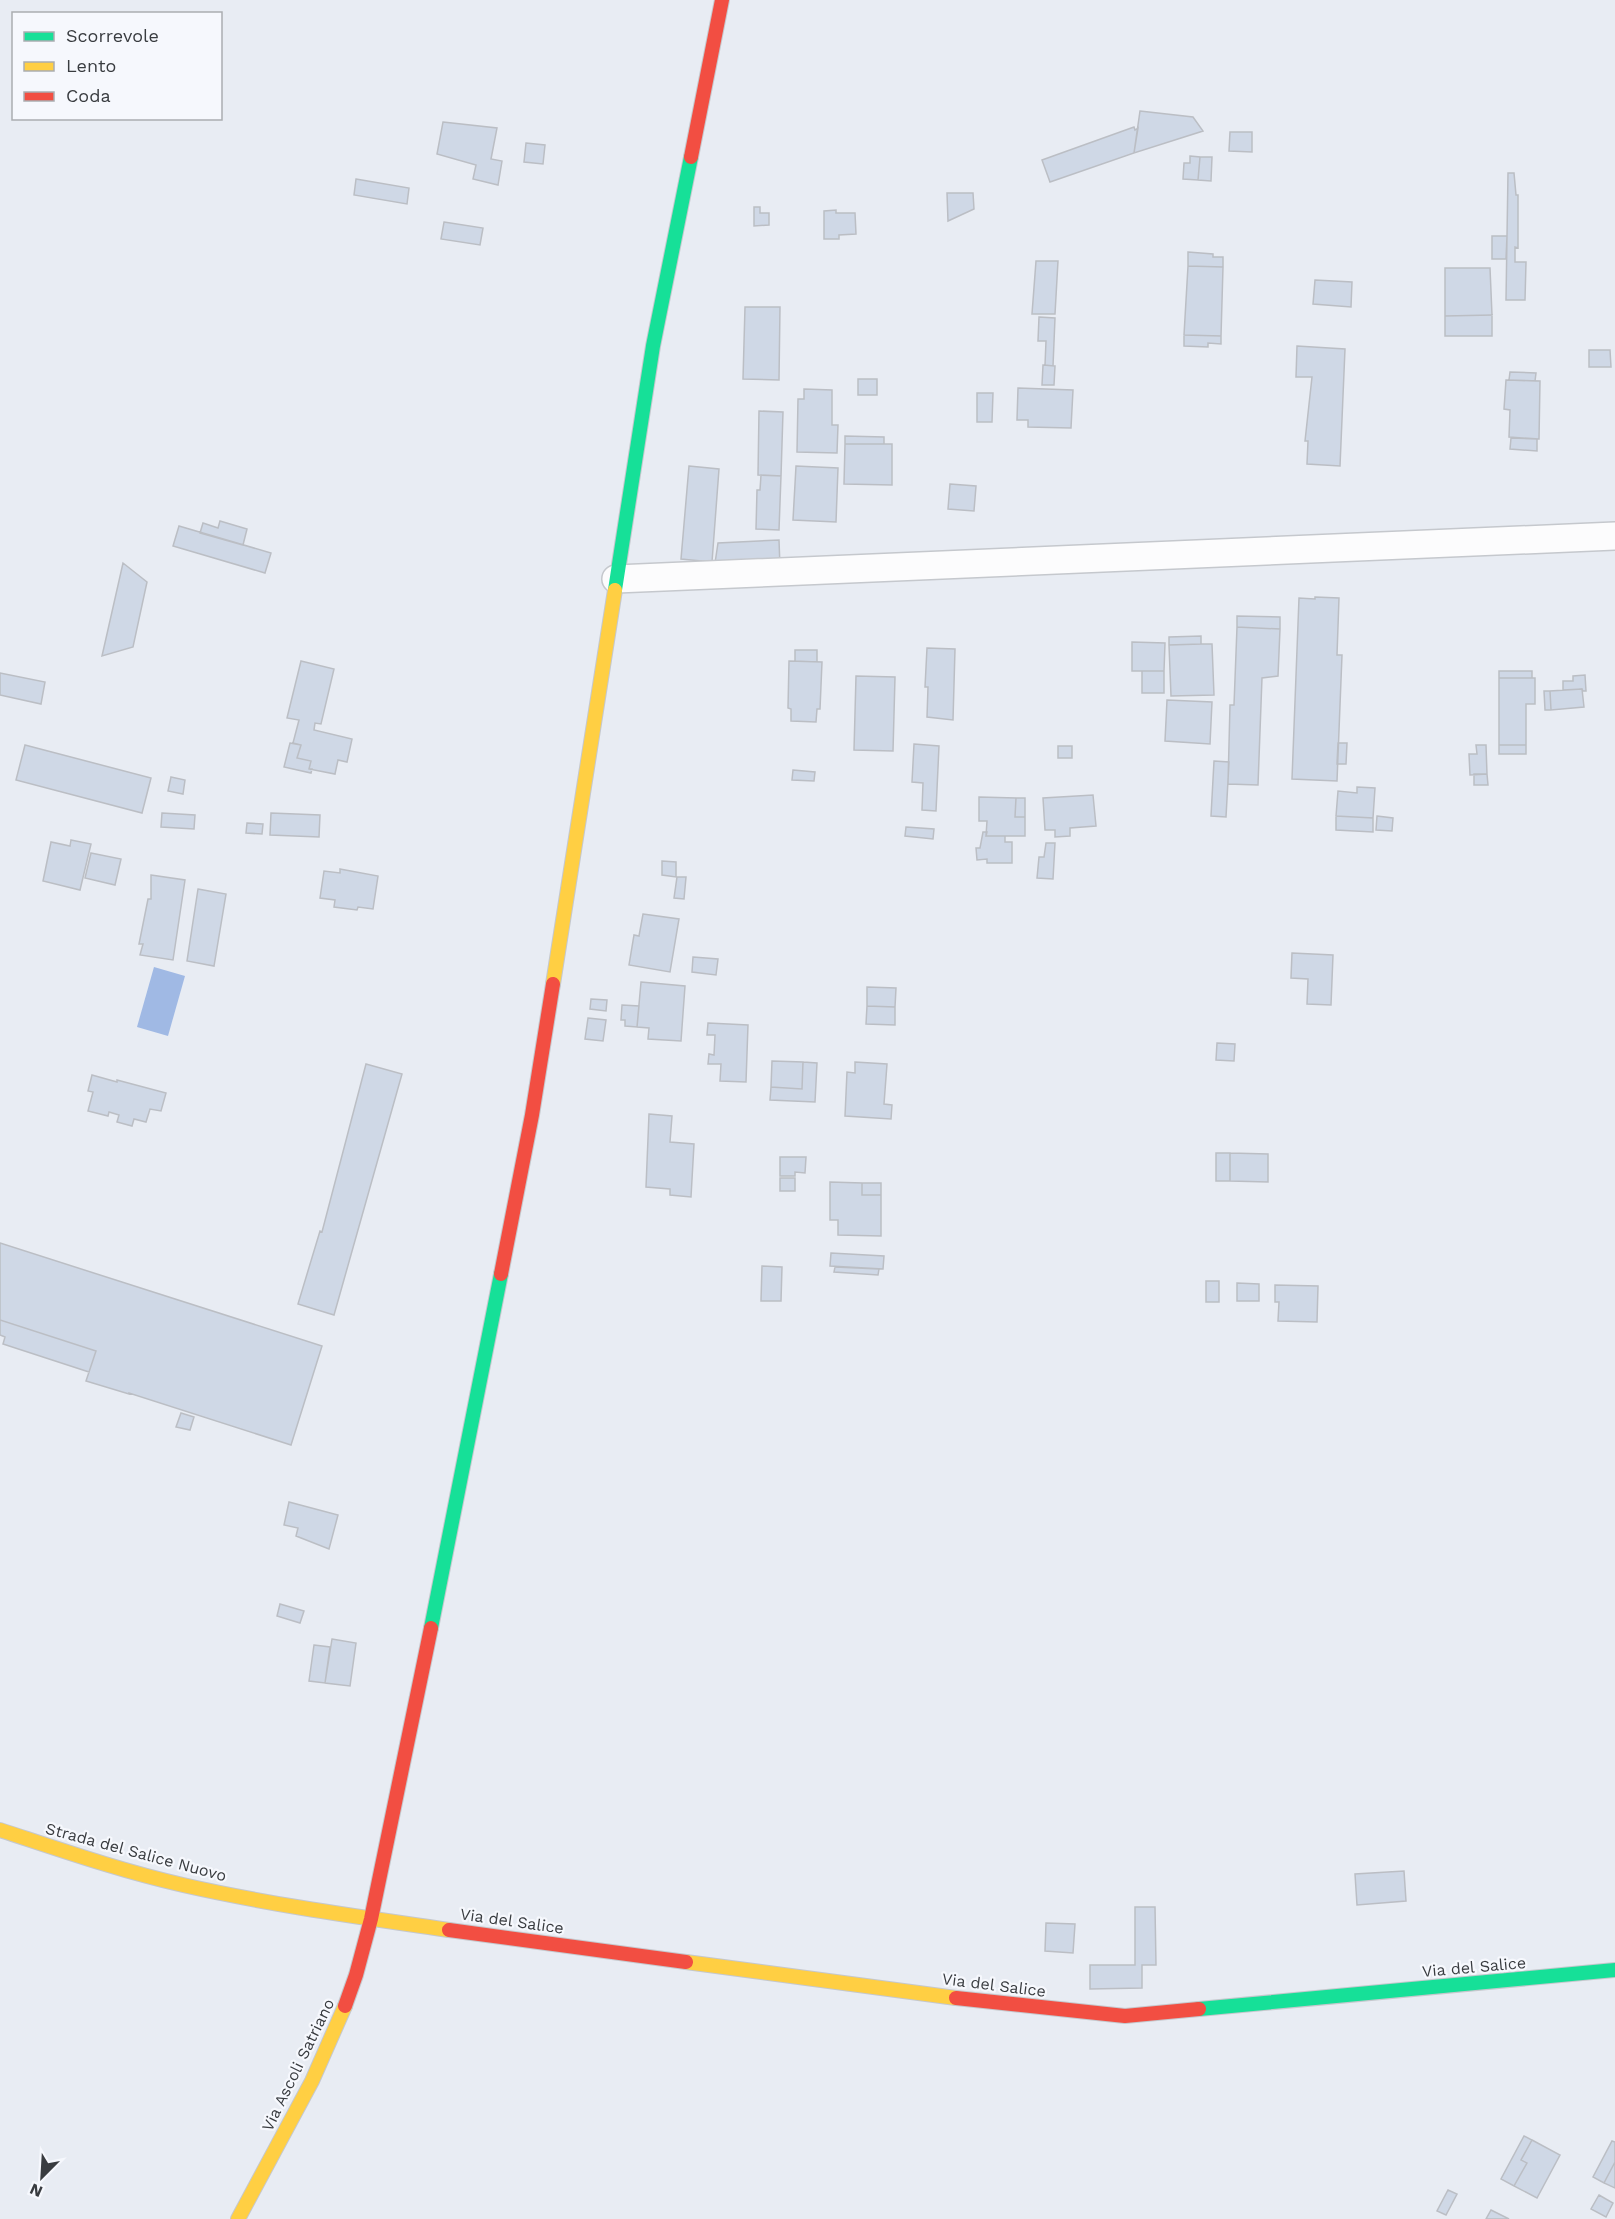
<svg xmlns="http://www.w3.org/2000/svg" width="1615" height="2219" font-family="'Work Sans',sans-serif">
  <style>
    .water { fill: #a0b9e4 }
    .building { fill: #cfd8e6; stroke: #bbbec4; stroke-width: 1.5 }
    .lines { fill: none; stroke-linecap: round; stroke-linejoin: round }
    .street-casing { stroke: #c5c8cd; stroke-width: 30 }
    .fast-casing { stroke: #c5c8cd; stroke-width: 16 }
    .slow-casing { stroke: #c5c8cd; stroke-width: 16 }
    .jam-casing { stroke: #c5c8cd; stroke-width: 16 }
    .street { stroke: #fcfcfd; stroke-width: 27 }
    .fast { stroke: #16e098; stroke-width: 14 }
    .slow { stroke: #ffcf43; stroke-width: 14 }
    .jam { stroke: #f24e42; stroke-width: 14 }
    .labels { text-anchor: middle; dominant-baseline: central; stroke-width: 4.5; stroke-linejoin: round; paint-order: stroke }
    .street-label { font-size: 16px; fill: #393c40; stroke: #f6f8fd }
  </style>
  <rect width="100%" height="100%" fill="#e8ecf3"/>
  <!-- water -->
  <path class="water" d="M 154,967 L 185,976 L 168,1036 L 137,1027 Z"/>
  <!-- building -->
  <path class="building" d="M 1140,111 L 1193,117 L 1203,131 L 1134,153 Z
    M 443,122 L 497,128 L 491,159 L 502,161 L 498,185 L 473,179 L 476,165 L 437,154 Z
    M 1134,127 L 1135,130 L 1138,128 L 1134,153 L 1050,182 L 1042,160 Z
    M 1230,132 L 1252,132 L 1252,152 L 1229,151 Z
    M 526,143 L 545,145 L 543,164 L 524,162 Z
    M 1190,156 L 1200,157 L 1198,180 L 1183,179 L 1184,163 L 1190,163 Z
    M 1200,157 L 1212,157 L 1211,181 L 1198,180 Z
    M 1508,173 L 1514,173 L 1516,195 L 1518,195 L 1518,248 L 1515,247 L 1515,262 L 1526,262 L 1525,300 L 1506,300 Z
    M 356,179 L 409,188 L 407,204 L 354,195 Z
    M 947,193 L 973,193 L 974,209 L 948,221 Z
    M 754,207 L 760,207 L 760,213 L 769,213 L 769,225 L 754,226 Z
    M 836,210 L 836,213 L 855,213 L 856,234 L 839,235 L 839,239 L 824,239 L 824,211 Z
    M 444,222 L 483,228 L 480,245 L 441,239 Z
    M 1492,236 L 1507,236 L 1506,259 L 1492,259 Z
    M 1188,252 L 1213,254 L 1213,257 L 1223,257 L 1223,267 L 1188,266 Z
    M 1036,261 L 1058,261 L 1055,314 L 1032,314 Z
    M 1188,266 L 1223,267 L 1221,336 L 1184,335 Z
    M 1445,268 L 1490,268 L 1492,315 L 1445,316 Z
    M 1315,280 L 1352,282 L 1351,307 L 1313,304 Z
    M 745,307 L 780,307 L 779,380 L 743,379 Z
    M 1492,315 L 1492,336 L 1445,336 L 1445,316 Z
    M 1039,317 L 1055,318 L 1053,366 L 1045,365 L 1046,341 L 1038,341 Z
    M 1184,335 L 1221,336 L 1221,344 L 1208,343 L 1208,347 L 1184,346 Z
    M 1297,346 L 1345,349 L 1340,466 L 1307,464 L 1308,441 L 1305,441 L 1312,377 L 1296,377 Z
    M 1589,350 L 1610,350 L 1611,367 L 1589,367 Z
    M 1043,365 L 1055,366 L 1054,385 L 1042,385 Z
    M 1510,372 L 1536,373 L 1535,381 L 1509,380 Z
    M 858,379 L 877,379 L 877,395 L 858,395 Z
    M 1506,380 L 1540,381 L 1539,439 L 1509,437 L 1510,410 L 1504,409 Z
    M 1018,388 L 1073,390 L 1071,428 L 1028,427 L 1028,420 L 1017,420 Z
    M 804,389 L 832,390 L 832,425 L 838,425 L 837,453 L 797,452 L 798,399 L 804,399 Z
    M 977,393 L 993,393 L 992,422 L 977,422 Z
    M 759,411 L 783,412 L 781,476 L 758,475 Z
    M 845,436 L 884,437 L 884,444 L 845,444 Z
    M 1511,438 L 1537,439 L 1537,451 L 1510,449 Z
    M 845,444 L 892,444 L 892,485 L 844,484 Z
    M 689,466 L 719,469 L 712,562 L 681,559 Z
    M 796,466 L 838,468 L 836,522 L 793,520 Z
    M 761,475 L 781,476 L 779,530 L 756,529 L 757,490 L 760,490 Z
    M 950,484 L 976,486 L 974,511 L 948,509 Z
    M 220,521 L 247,529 L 243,545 L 200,533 L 203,523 L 218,528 Z
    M 179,526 L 271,553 L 265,573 L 173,546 Z
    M 779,540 L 780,567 L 714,570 L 718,543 Z
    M 123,563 L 147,582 L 133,647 L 102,656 Z
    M 1315,597 L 1339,598 L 1337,655 L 1342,655 L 1337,781 L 1292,779 L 1299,598 L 1315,599 Z
    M 1237,616 L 1280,617 L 1280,629 L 1237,627 Z
    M 1237,627 L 1280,629 L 1278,676 L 1262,678 L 1258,785 L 1228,784 L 1230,705 L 1234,705 Z
    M 1201,636 L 1201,644 L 1169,645 L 1169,637 Z
    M 1132,642 L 1165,643 L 1164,671 L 1132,671 Z
    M 1201,644 L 1212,644 L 1214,695 L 1171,696 L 1169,645 Z
    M 927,648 L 955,649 L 953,720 L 927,717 L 928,687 L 925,687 Z
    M 795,650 L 817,650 L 817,662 L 795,661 Z
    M 301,661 L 334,669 L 321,724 L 315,723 L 314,730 L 352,739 L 347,762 L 338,760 L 335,774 L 309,769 L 311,761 L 297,758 L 301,745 L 293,743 L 299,720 L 287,718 Z
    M 789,661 L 822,662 L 820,709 L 817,709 L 816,722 L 791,721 L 791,709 L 788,708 Z
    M 1142,671 L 1164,671 L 1164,693 L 1142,693 Z
    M 1499,671 L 1532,671 L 1532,678 L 1499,678 Z
    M 0,673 L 45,682 L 41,704 L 0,695 Z
    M 1585,675 L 1586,691 L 1583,691 L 1582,689 L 1563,690 L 1563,681 L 1573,681 L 1573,676 Z
    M 856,676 L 895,677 L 893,751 L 854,750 Z
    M 1499,678 L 1535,678 L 1535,704 L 1526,704 L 1526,745 L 1499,745 Z
    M 1582,689 L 1584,707 L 1551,710 L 1550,691 Z
    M 1544,691 L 1550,691 L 1551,710 L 1545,710 Z
    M 1167,700 L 1212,702 L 1210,744 L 1165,741 Z
    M 290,743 L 301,745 L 297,758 L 311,761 L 309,769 L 312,769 L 311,773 L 284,767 Z
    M 1338,743 L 1347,743 L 1346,764 L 1337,764 Z
    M 914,744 L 939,746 L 936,811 L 922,810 L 923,783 L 912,782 Z
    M 25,745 L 151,778 L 142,813 L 16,780 Z
    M 1476,745 L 1486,745 L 1487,774 L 1470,775 L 1469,754 L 1477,754 Z
    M 1499,745 L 1526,745 L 1526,754 L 1499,754 Z
    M 1058,746 L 1072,746 L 1072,758 L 1058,758 Z
    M 1214,761 L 1229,762 L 1226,817 L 1211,816 Z
    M 793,770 L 815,772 L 814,781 L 792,780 Z
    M 1474,774 L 1487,774 L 1488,785 L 1474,785 Z
    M 171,777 L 185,780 L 183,794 L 168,791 Z
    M 1357,787 L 1375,788 L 1373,818 L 1336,816 L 1338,791 L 1357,793 Z
    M 1093,795 L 1096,826 L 1070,828 L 1070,836 L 1055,837 L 1055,830 L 1045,830 L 1043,798 Z
    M 979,797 L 1016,798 L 1015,817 L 1025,817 L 1025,836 L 986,836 L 987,821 L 979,821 Z
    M 1016,798 L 1025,798 L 1025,817 L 1015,817 Z
    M 162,813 L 195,815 L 194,829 L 161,827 Z
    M 271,813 L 320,815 L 319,837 L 270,835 Z
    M 1336,816 L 1373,818 L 1373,832 L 1336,830 Z
    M 1377,816 L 1393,818 L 1392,831 L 1376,830 Z
    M 247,823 L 263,824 L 262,834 L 246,833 Z
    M 906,827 L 934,829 L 933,839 L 905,836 Z
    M 983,832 L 987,832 L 986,836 L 1005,836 L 1005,842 L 1012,842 L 1012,863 L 987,863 L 987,859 L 977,860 L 976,848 L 980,848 Z
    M 71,840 L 91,844 L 80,890 L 43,881 L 51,842 L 70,846 Z
    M 1046,843 L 1055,843 L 1053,879 L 1037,878 L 1039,857 L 1044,857 Z
    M 91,853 L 121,859 L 115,885 L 85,878 Z
    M 662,861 L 676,862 L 676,877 L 662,875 Z
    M 340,869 L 378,876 L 373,909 L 358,907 L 357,910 L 334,907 L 335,900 L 320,898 L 324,871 L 340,873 Z
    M 151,875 L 185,880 L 173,960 L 140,955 L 143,944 L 139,944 L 148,899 L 151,899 Z
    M 677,877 L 686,877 L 684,899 L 674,898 Z
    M 198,889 L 226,894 L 214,966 L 187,961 Z
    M 643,914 L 679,919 L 670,972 L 629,965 L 634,935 L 639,936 Z
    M 1292,953 L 1333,955 L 1331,1005 L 1307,1004 L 1308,979 L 1291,978 Z
    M 693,957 L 718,959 L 716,975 L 692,972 Z
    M 641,982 L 685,986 L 681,1041 L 648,1039 L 649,1028 L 637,1027 Z
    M 867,987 L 896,988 L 895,1007 L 867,1006 Z
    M 591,999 L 607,1000 L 606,1011 L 590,1009 Z
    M 622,1005 L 639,1006 L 637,1027 L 625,1026 L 625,1020 L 621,1020 Z
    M 867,1006 L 895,1007 L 895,1025 L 866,1024 Z
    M 588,1018 L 606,1020 L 603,1041 L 585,1039 Z
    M 708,1023 L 748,1025 L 746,1082 L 720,1081 L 721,1064 L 708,1064 L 709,1054 L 714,1055 L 715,1035 L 707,1035 Z
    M 1217,1043 L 1235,1044 L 1234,1061 L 1216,1060 Z
    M 772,1061 L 803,1062 L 802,1089 L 771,1087 Z
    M 803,1062 L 817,1063 L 815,1102 L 770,1100 L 771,1087 L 802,1089 Z
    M 855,1062 L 887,1064 L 884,1104 L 892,1105 L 891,1119 L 845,1116 L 847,1072 L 855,1073 Z
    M 366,1064 L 402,1074 L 334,1315 L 298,1304 L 320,1231 L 322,1232 Z
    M 92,1075 L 117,1082 L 117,1080 L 166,1093 L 161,1111 L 150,1109 L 146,1122 L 134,1119 L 132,1126 L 117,1122 L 119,1115 L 109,1112 L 108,1116 L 88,1111 L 93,1092 L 88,1091 Z
    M 649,1114 L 672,1116 L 670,1142 L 694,1144 L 691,1197 L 670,1195 L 670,1189 L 646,1187 Z
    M 1216,1153 L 1230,1153 L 1230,1181 L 1216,1181 Z
    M 1230,1153 L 1268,1154 L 1268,1182 L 1230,1181 Z
    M 780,1157 L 806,1157 L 805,1173 L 795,1172 L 795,1176 L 780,1176 Z
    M 780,1178 L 795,1178 L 795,1191 L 780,1191 Z
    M 830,1182 L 862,1183 L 862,1195 L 881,1195 L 881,1236 L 838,1235 L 838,1220 L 830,1220 Z
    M 862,1183 L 881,1183 L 881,1195 L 862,1195 Z
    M 0,1243 L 322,1346 L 291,1445 L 129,1393 L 129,1394 L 86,1381 L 96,1351 L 0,1320 Z
    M 831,1253 L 884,1256 L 883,1269 L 830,1266 Z
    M 762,1266 L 782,1267 L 781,1301 L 761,1301 Z
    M 835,1267 L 879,1269 L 878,1275 L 834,1272 Z
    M 1206,1281 L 1219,1281 L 1219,1302 L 1206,1302 Z
    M 1237,1283 L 1259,1284 L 1259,1301 L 1237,1301 Z
    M 1275,1285 L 1318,1286 L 1317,1322 L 1278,1321 L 1279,1302 L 1275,1302 Z
    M 0,1320 L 96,1351 L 89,1372 L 3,1344 L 5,1337 L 0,1335 Z
    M 181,1413 L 194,1417 L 190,1430 L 176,1427 Z
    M 289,1502 L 338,1515 L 329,1549 L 296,1536 L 298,1528 L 284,1525 Z
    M 280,1604 L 304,1611 L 300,1623 L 277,1616 Z
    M 332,1639 L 356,1643 L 350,1686 L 325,1683 Z
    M 314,1645 L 330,1647 L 325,1683 L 309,1681 Z
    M 1404,1871 L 1406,1901 L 1357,1905 L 1355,1874 Z
    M 1135,1907 L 1155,1907 L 1156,1965 L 1142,1965 L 1142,1988 L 1090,1989 L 1090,1965 L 1135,1965 Z
    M 1046,1923 L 1075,1924 L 1073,1953 L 1045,1951 Z
    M 1524,2136 L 1532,2140 L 1521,2160 L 1527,2163 L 1514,2186 L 1501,2179 Z
    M 1532,2140 L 1560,2155 L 1537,2198 L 1514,2186 L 1527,2163 L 1521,2160 Z
    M 1612,2141 L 1615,2142 L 1615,2162 L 1604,2183 L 1593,2177 Z
    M 1615,2162 L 1615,2188 L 1604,2183 Z
    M 1448,2190 L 1457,2194 L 1446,2215 L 1437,2211 Z
    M 1599,2195 L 1613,2203 L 1606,2217 L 1591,2209 Z
    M 1491,2210 L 1509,2219 L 1486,2219 Z"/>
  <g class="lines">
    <!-- street casing -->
    <g class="street-casing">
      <path id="street" d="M 616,579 L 1615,536"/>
    </g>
    <!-- fast casing -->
    <g class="fast-casing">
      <path id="fast" d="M 615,590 L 653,346 L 691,157
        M 431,1628 L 501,1274
        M 1199,2009 L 1615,1970"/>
    </g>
    <!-- slow casing -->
    <g class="slow-casing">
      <path id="slow" d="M 553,984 L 615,590
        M 0,1830 C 61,1850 121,1871 183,1885 C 271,1905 360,1917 449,1930
        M 686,1962 L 956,1998
        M 238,2219 L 312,2081 L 345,2006"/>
    </g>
    <!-- jam casing -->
    <g class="jam-casing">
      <path id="jam" d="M 691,157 L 722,0
        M 501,1274 L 532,1115 L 553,984
        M 449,1930 L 686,1962
        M 956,1998 L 1125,2016 L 1199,2009
        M 345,2006 L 356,1975 L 371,1919 L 431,1628"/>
    </g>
    <!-- street -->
    <use href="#street" class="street"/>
    <!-- fast -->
    <use href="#fast" class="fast"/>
    <!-- slow -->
    <use href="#slow" class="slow"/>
    <!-- jam -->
    <use href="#jam" class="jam"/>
  </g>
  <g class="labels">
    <!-- street labels -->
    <g class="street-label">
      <text transform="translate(136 1852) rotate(15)">Strada del Salice Nuovo</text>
      <text transform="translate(512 1921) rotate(8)">Via del Salice</text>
      <text transform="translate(1474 1967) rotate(-5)">Via del Salice</text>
      <text transform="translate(994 1985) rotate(7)">Via del Salice</text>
      <text transform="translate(298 2065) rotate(-64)">Via Ascoli Satriano</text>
    </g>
  </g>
  <!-- legend -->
  <rect x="12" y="12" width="210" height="108" fill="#f6f8fd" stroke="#aaadb1" stroke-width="1.5"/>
  <rect x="24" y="32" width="30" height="9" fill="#16e098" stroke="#aaadb1" stroke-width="1.5"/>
  <text x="66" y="42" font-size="18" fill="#393c40">Scorrevole</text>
  <rect x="24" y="62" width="30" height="9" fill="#ffcf43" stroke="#aaadb1" stroke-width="1.5"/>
  <text x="66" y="72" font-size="18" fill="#393c40">Lento</text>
  <rect x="24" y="92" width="30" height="9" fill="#f24e42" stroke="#aaadb1" stroke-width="1.5"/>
  <text x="66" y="102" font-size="18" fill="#393c40">Coda</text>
  <!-- north arrow -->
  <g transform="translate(42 2177) rotate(204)" stroke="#f6f8fd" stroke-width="4.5" paint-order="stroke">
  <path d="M0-4.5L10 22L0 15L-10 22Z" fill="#393c40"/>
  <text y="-9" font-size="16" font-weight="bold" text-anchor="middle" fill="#393c40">N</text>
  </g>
</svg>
